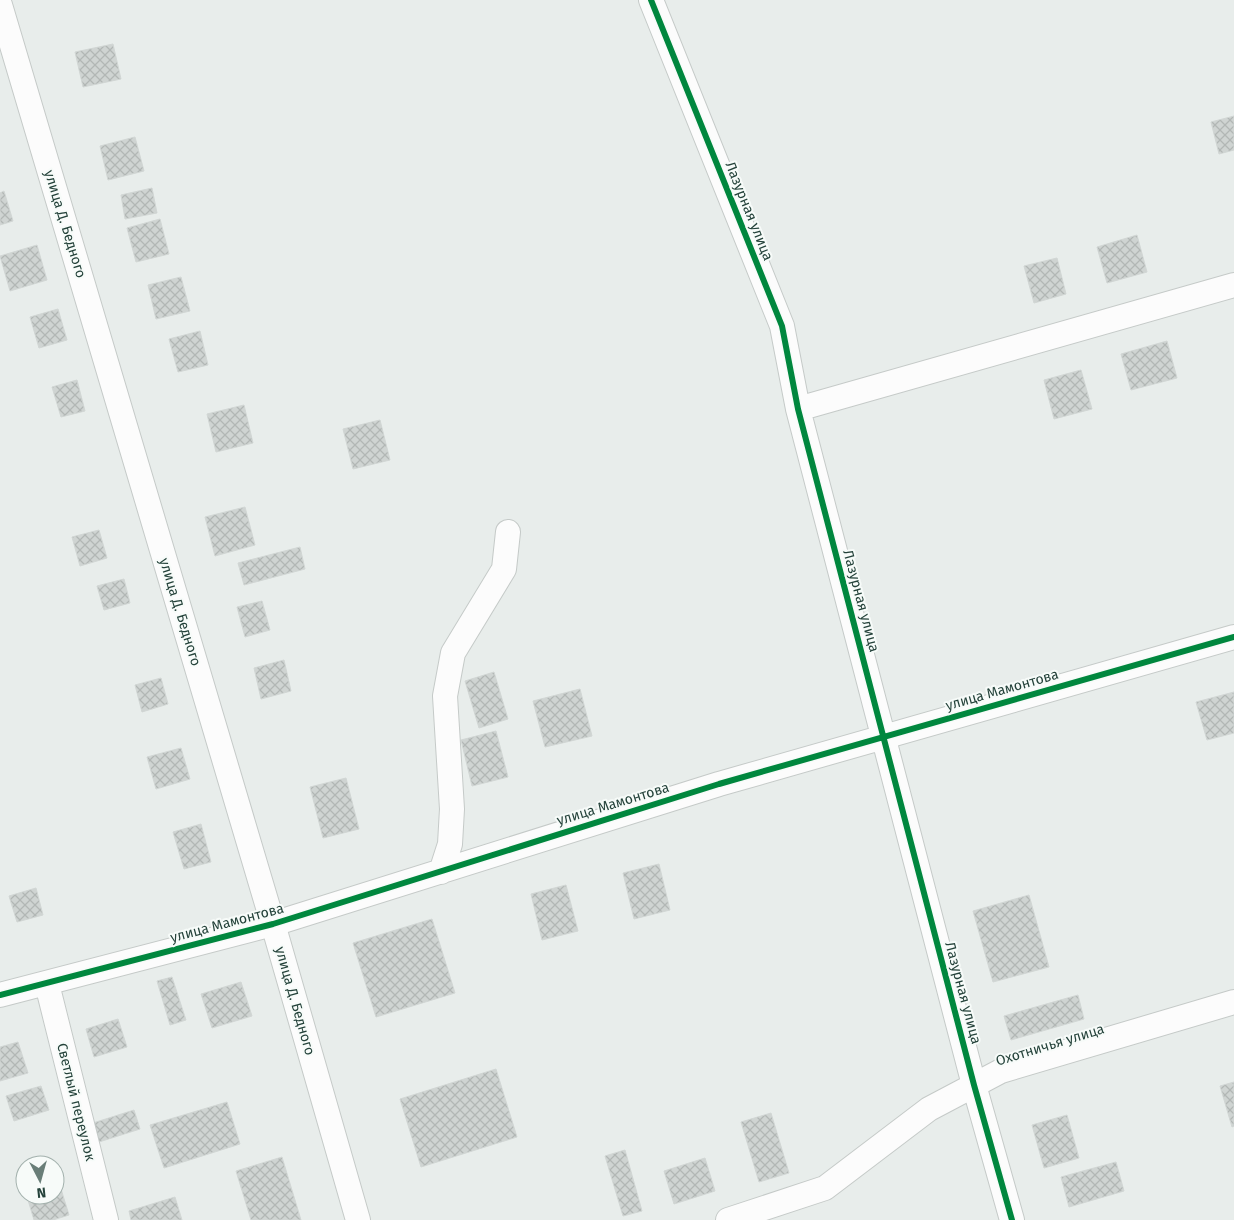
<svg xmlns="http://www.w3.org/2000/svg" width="1234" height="1220" font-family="'Fira Sans',sans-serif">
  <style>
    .building { fill: url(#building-cross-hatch); stroke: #d1d6d4 }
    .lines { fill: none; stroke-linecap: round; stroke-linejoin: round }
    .minor-casing { stroke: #c5cac8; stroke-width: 26 }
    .minor { stroke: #fcfcfc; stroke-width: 24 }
    .cycleway-casing { stroke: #f7fbf9; stroke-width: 9 }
    .cycleway { stroke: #00873e; stroke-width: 6 }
    .labels { text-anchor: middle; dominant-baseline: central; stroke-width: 4; stroke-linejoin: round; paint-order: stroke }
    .street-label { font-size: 14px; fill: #24423a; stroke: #f7fbf9 }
  </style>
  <defs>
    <pattern id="building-cross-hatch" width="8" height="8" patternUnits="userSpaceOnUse" patternTransform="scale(1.25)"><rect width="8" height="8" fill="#cfd4d2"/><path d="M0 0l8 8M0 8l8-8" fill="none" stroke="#b2b7b5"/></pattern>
  </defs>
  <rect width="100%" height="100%" fill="#e8edeb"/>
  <!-- building -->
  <path class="building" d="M 113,44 L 121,79 L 83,87 L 75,52 Z
    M 1234,116 L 1234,150 L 1219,154 L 1211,122 Z
    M 135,137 L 144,171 L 108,180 L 100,146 Z
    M 152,188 L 157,213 L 125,219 L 121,195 Z
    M 4,191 L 13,221 L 0,225 L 0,193 Z
    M 160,219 L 169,254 L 136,262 L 127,228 Z
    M 1137,235 L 1147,272 L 1107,283 L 1097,247 Z
    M 37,245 L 47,280 L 10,291 L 0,256 Z
    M 1057,258 L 1066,294 L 1034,303 L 1024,266 Z
    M 181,277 L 190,311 L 156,319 L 148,285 Z
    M 58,309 L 67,340 L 39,348 L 30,317 Z
    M 200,331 L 208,365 L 178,372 L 169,339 Z
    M 1167,341 L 1177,378 L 1131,390 L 1121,354 Z
    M 1081,370 L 1092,409 L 1054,419 L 1044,380 Z
    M 77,380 L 85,411 L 61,417 L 52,387 Z
    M 244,405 L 253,443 L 216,452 L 207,414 Z
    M 380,420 L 390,460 L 353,469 L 343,429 Z
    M 245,507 L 255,545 L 215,556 L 205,517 Z
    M 99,530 L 107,558 L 80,566 L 72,537 Z
    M 300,547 L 305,569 L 244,585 L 238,563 Z
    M 124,579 L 130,603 L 104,610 L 97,586 Z
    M 262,601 L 270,630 L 245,637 L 237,607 Z
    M 284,660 L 291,691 L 261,699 L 254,668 Z
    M 494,672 L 508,719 L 479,728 L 465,681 Z
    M 161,678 L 168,704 L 142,712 L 135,685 Z
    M 580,689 L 592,736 L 545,747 L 533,701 Z
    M 1234,692 L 1234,733 L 1207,740 L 1196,702 Z
    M 496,731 L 508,777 L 472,786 L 461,740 Z
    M 181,748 L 190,779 L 156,789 L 147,757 Z
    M 346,778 L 359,829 L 323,838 L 310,787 Z
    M 201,824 L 211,862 L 184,869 L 173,832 Z
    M 659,864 L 670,910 L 634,919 L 623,873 Z
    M 566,885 L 578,931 L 542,940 L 531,894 Z
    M 36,888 L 43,915 L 17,922 L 9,896 Z
    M 1029,895 L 1049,967 L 993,982 L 973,911 Z
    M 432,919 L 455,993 L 376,1017 L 353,943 Z
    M 172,977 L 186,1020 L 170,1025 L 157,981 Z
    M 241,982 L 252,1016 L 212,1028 L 201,994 Z
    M 1078,995 L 1084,1019 L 1011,1040 L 1004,1016 Z
    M 118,1019 L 127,1047 L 94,1057 L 86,1029 Z
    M 18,1042 L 28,1073 L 0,1081 L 0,1047 Z
    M 496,1069 L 517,1137 L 421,1167 L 400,1099 Z
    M 1234,1082 L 1234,1126 L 1232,1127 L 1220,1086 Z
    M 41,1086 L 49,1110 L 14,1121 L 6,1096 Z
    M 227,1102 L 240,1144 L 164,1168 L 150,1125 Z
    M 134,1110 L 140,1129 L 99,1142 L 93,1123 Z
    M 771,1113 L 789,1173 L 759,1182 L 741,1122 Z
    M 1067,1115 L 1079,1158 L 1044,1168 L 1032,1125 Z
    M 625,1150 L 642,1211 L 623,1216 L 605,1156 Z
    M 282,1157 L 301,1220 L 251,1220 L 236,1171 Z
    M 705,1158 L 715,1191 L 674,1204 L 664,1171 Z
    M 1116,1162 L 1124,1191 L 1069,1207 L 1061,1177 Z
    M 61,1189 L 69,1215 L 53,1220 L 34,1220 L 28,1200 L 43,1195 L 55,1195 L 55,1191 Z
    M 175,1197 L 182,1220 L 131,1220 L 129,1211 Z"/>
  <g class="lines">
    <!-- minor casing -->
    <g class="minor-casing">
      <path id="minor" d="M 651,0 L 782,326 L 798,409 L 974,1085 L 1012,1220
        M 0,5 L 273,924 L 358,1220
        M 798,409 L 1234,285
        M 441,872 L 450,844 L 452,809 L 445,696 L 453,653 L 504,569 L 508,532
        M 47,984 L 106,1220
        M 0,995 L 273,924 L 719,784 L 1234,637
        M 728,1220 L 825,1188 L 929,1109 L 1001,1071 L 1234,1002"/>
    </g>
    <!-- minor -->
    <use href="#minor" class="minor"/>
    <!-- cycleway casing -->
    <g class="cycleway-casing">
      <path id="cycleway" d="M 651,0 L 782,326 L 798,409 L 974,1085 L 1012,1220
        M 0,995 L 273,924 L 719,784 L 1234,637"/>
    </g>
    <!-- cycleway -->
    <use href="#cycleway" class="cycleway"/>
  </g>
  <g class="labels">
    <!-- street labels -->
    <g class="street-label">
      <text transform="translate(749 211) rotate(68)">Лазурная улица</text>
      <text transform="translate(65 224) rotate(73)">улица Д. Бедного</text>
      <text transform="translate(861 601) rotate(75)">Лазурная улица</text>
      <text transform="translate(180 612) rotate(73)">улица Д. Бедного</text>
      <text transform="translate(1002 690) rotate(-16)">улица Мамонтова</text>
      <text transform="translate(613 804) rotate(-17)">улица Мамонтова</text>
      <text transform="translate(227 923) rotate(-15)">улица Мамонтова</text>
      <text transform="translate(963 993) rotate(75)">Лазурная улица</text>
      <text transform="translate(295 1001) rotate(74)">улица Д. Бедного</text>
      <text transform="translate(1050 1045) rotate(-17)">Охотничья улица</text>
      <text transform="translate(76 1102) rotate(76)">Светлый переулок</text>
    </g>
  </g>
  <!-- north arrow -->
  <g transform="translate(40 1180) rotate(174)"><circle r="24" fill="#f7fbf9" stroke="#a3b1ad"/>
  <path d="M0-4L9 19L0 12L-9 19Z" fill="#697e78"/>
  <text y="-8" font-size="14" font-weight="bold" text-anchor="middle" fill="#24423a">N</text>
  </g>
</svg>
